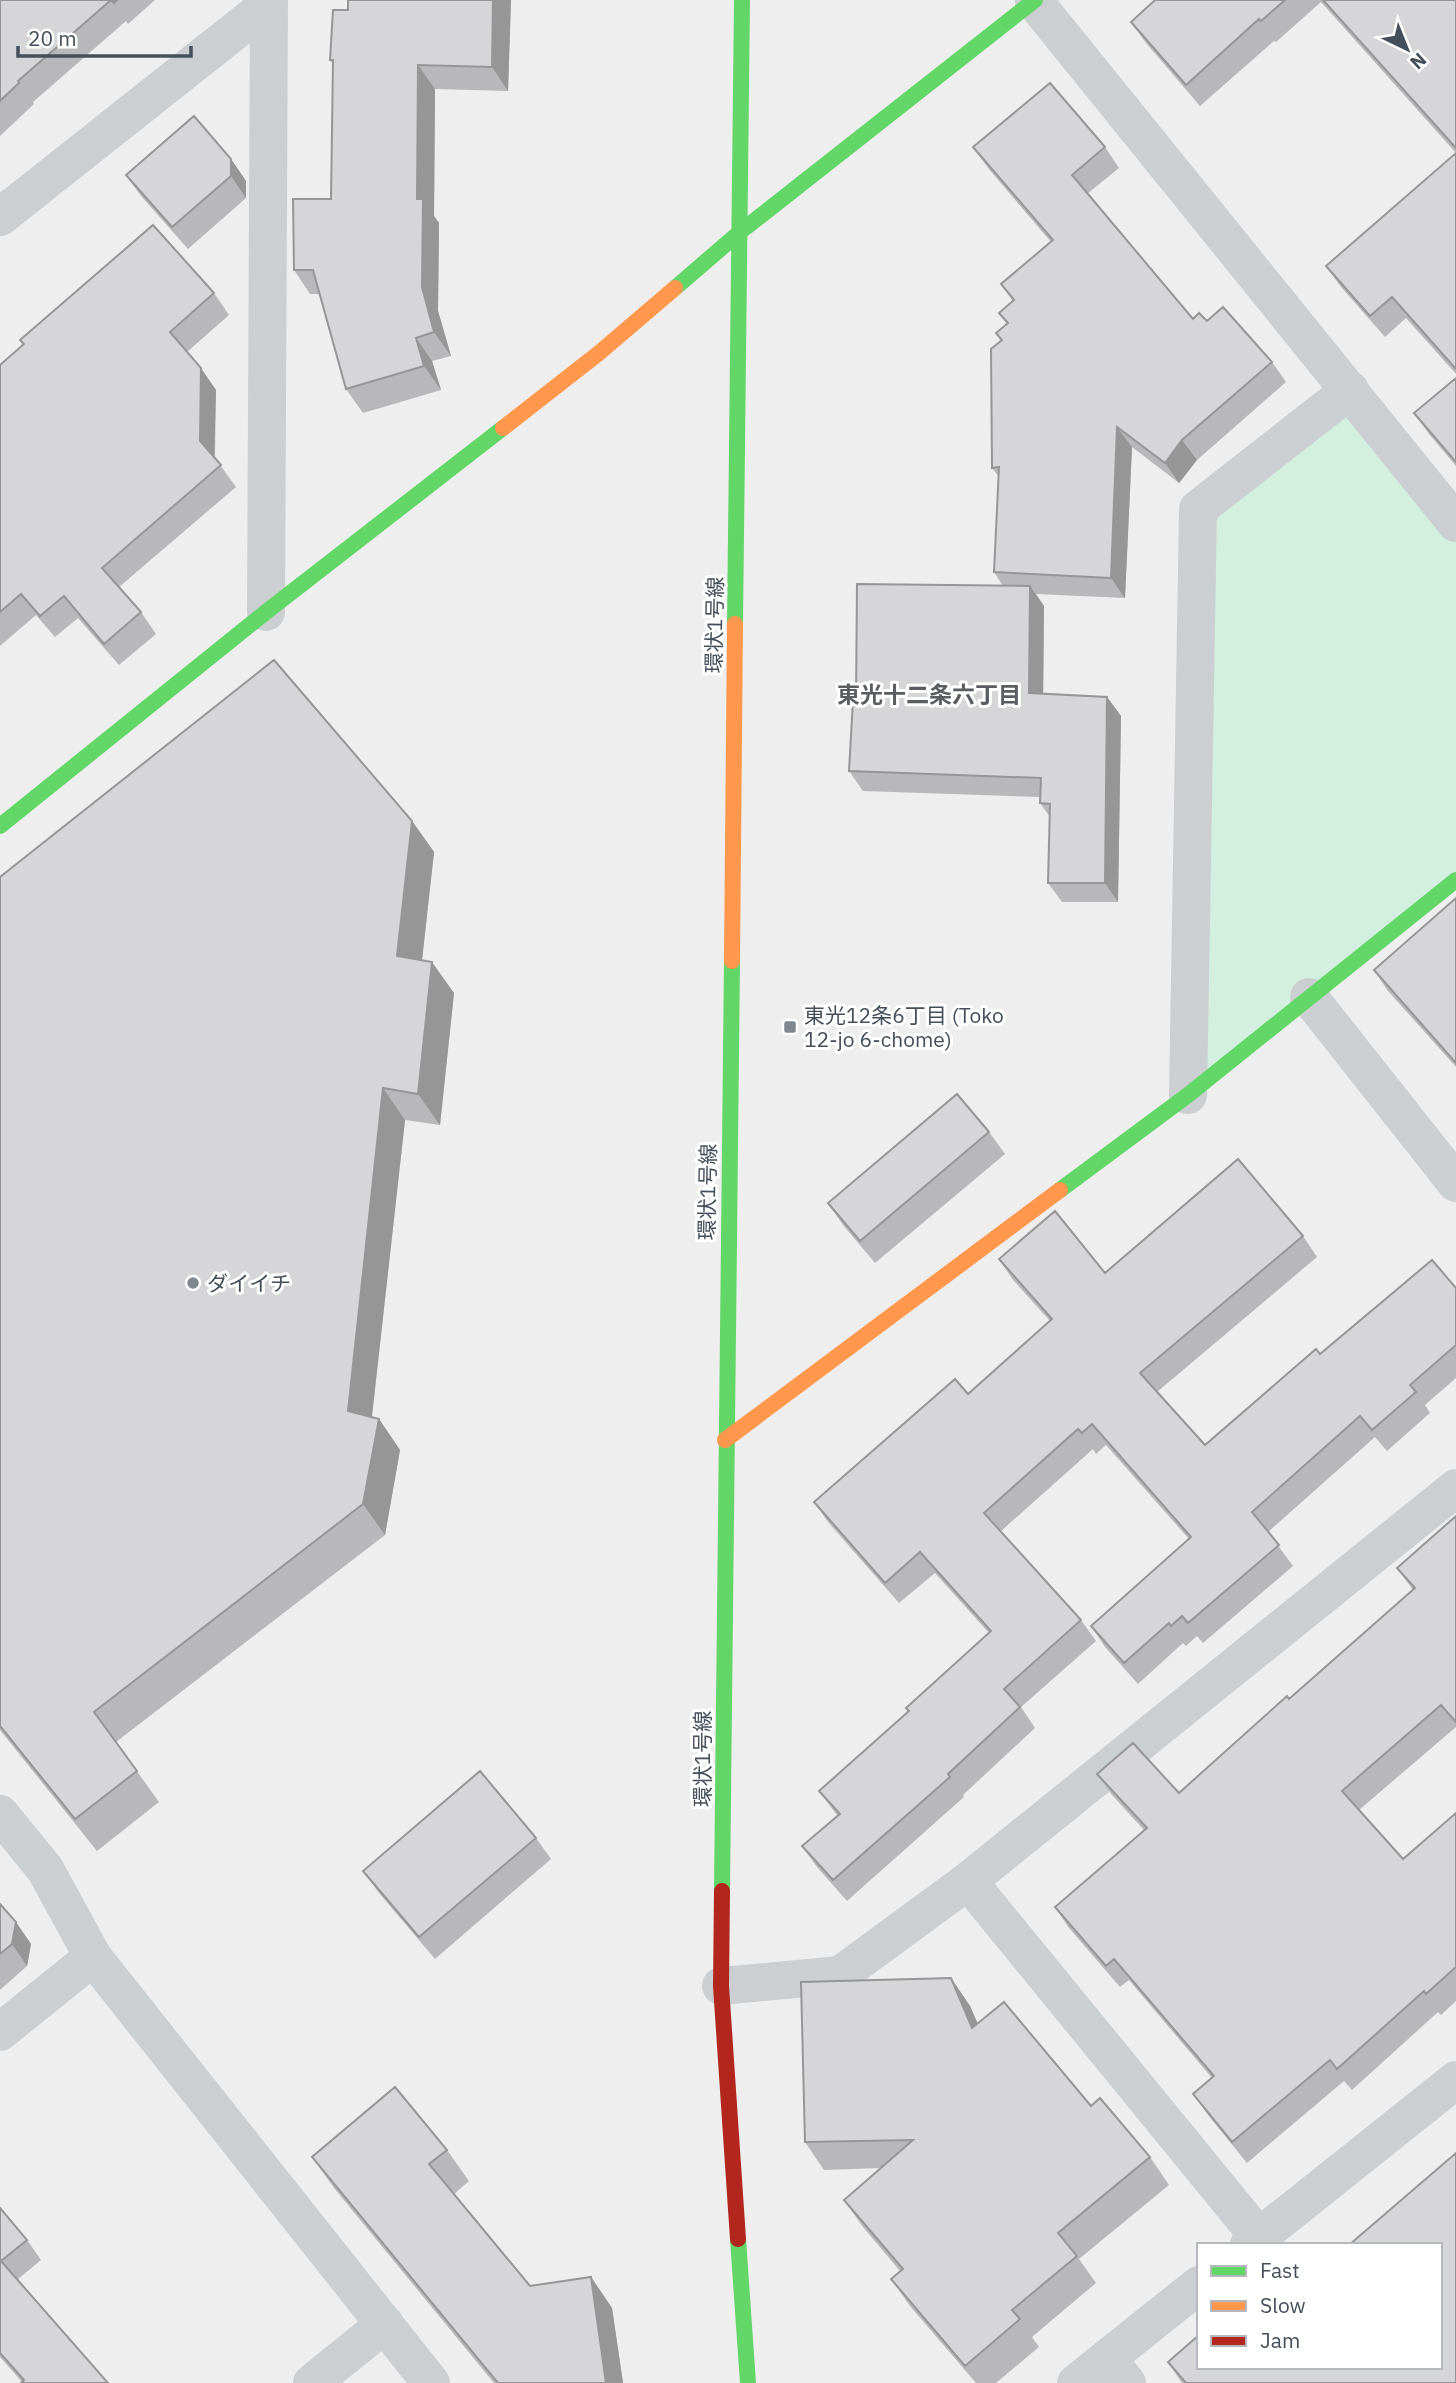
<svg xmlns="http://www.w3.org/2000/svg" width="1456" height="2383" font-family="'IBM Plex Sans','Noto Sans JP',sans-serif">
  <style>
    .green { fill: #d2efdf }
    .lines { fill: none; stroke-linecap: round; stroke-linejoin: round }
    .street { stroke: #cccfd2; stroke-width: 38 }
    .fast { stroke: #63d668; stroke-width: 16 }
    .slow { stroke: #ff974d; stroke-width: 16 }
    .jam { stroke: #b3261e; stroke-width: 16 }
    .wall { fill: #b8b8ba }
    .shaded-wall { fill: #969697 }
    .building { fill: #d6d6d8; stroke: #969697; stroke-width: 2 }
    .poi-dot { fill: #80878e; stroke: #fff; stroke-width: 2.5 }
    .labels { text-anchor: middle; dominant-baseline: central; stroke-width: 6; stroke-linejoin: round; paint-order: stroke }
    .street-label { font-size: 21px; fill: #454f5b; stroke: #fff }
    .poi-label { font-size: 21px; fill: #454f5b; stroke: #fff; text-anchor: start }
    .neighbourhood-label { font-size: 23px; font-weight: bold; fill: #5a5d62; stroke: #fff }
  </style>
  <rect width="100%" height="100%" fill="#efeeee"/>
  <!-- green -->
  <path class="green" d="M 1350,390 L 1456,523 L 1456,880 L 1188,1095 L 1198,509 Z"/>
  <g class="lines">
    <!-- street -->
    <path class="street" d="M 1034,1 L 1456,523
      M 0,217 L 269,4
      M 266,612 L 269,0
      M 1309,997 L 1456,1183
      M 1188,1095 L 1198,509 L 1350,390
      M 0,1814 L 45,1869 L 93,1957 L 431,2383
      M 968,1881 L 1259,2237
      M 721,1986 L 840,1975 L 968,1881 L 1456,1488
      M 0,2032 L 93,1957
      M 1249,2245 L 1456,2080
      M 1107,2358 L 1127,2383
      M 312,2383 L 385,2324
      M 1076,2383 L 1199,2285"/>
    <!-- fast -->
    <path class="fast" d="M 675,288 L 740,232 L 1035,0
      M 735,624 L 742,0
      M 0,826 L 266,612 L 503,428
      M 1060,1190 L 1188,1095 L 1456,880
      M 722,1891 L 732,961
      M 738,2239 L 748,2383"/>
    <!-- slow -->
    <path class="slow" d="M 503,428 L 599,353 L 675,288
      M 732,961 L 735,624
      M 725,1440 L 1060,1190"/>
    <!-- jam -->
    <path class="jam" d="M 722,1891 L 721,1986 L 738,2239"/>
  </g>
  <!-- wall -->
  <path class="wall" d="M 0,0 L 155,0 L 128,24 L 126,21 L 33,102 L 34,104 L 0,136 Z
    M 511,0 L 508,91 L 435,89 L 434,216 L 439,223 L 438,311 L 451,356 L 432,361 L 441,390 L 363,413 L 346,389 L 320,294 L 310,294 L 294,270 L 331,199 L 333,64 L 330,60 Z
    M 1155,0 L 1456,0 L 1456,153 L 1321,2 L 1276,42 L 1274,41 L 1200,106 L 1146,43 L 1131,22 Z
    M 973,147 L 1105,147 L 1119,168 L 1087,194 L 1193,319 L 1207,321 L 1272,362 L 1286,382 L 1197,460 L 1179,483 L 1132,447 L 1125,598 L 1036,594 L 1044,606 L 1043,693 L 1107,697 L 1121,716 L 1118,902 L 1062,902 L 1048,883 L 1050,817 L 1040,803 L 1040,797 L 863,791 L 849,771 L 856,700 L 1003,586 L 994,572 L 999,477 L 992,468 L 1001,341 L 996,333 L 1007,324 L 999,313 L 1013,301 L 1001,284 L 1051,242 L 988,168 Z
    M 1456,153 L 1456,374 L 1406,318 L 1385,337 L 1341,287 L 1326,266 Z
    M 231,159 L 246,181 L 246,198 L 188,249 L 141,196 L 126,175 Z
    M 214,293 L 229,315 L 187,352 L 216,390 L 215,458 L 236,487 L 119,587 L 141,612 L 156,634 L 119,665 L 78,618 L 55,637 L 36,615 L 0,646 L 0,365 Z
    M 1456,378 L 1456,466 L 1429,434 L 1414,413 Z
    M 412,821 L 434,852 L 422,960 L 454,993 L 440,1125 L 405,1120 L 372,1417 L 379,1419 L 400,1450 L 385,1535 L 116,1742 L 159,1802 L 97,1851 L 0,1730 L 0,877 Z
    M 1456,898 L 1456,1067 L 1388,991 L 1374,970 Z
    M 989,1132 L 1005,1154 L 875,1263 L 843,1225 L 828,1203 Z
    M 1303,1236 L 1317,1257 L 1157,1392 L 1205,1445 L 1320,1354 L 1456,1288 L 1456,1378 L 1425,1405 L 1430,1413 L 1387,1451 L 1375,1437 L 1268,1532 L 1293,1566 L 1203,1643 L 1197,1636 L 1186,1646 L 1183,1643 L 1138,1684 L 1105,1647 L 1091,1626 L 1189,1539 L 1106,1445 L 1096,1454 L 1093,1449 L 1001,1531 L 1081,1620 L 1096,1641 L 1021,1707 L 1035,1728 L 963,1795 L 964,1797 L 847,1901 L 817,1867 L 802,1846 L 837,1815 L 819,1791 L 909,1712 L 989,1633 L 935,1573 L 899,1603 L 828,1522 L 814,1502 L 968,1394 L 1050,1321 L 1013,1280 L 999,1259 L 1105,1273 Z
    M 1456,1516 L 1456,1727 L 1359,1810 L 1403,1859 L 1456,1813 L 1456,2001 L 1441,2015 L 1438,2012 L 1352,2090 L 1344,2081 L 1247,2163 L 1208,2115 L 1193,2094 L 1212,2078 L 1129,1980 L 1120,1987 L 1069,1928 L 1055,1907 L 1144,1830 L 1112,1795 L 1097,1774 L 1179,1793 L 1289,1699 L 1413,1590 L 1397,1568 Z
    M 536,1838 L 551,1859 L 435,1959 L 379,1893 L 363,1871 Z
    M 0,1904 L 31,1944 L 27,1966 L 0,1990 Z
    M 951,1978 L 970,2006 L 978,2024 L 1091,2106 L 1150,2157 L 1169,2185 L 1079,2259 L 1096,2283 L 1032,2337 L 1039,2347 L 996,2383 L 976,2383 L 910,2306 L 891,2279 L 900,2271 L 863,2227 L 844,2200 L 880,2168 L 824,2170 L 805,2142 Z
    M 447,2150 L 469,2181 L 454,2194 L 530,2286 L 591,2277 L 612,2308 L 623,2383 L 494,2383 L 334,2188 L 312,2157 Z
    M 0,2208 L 27,2240 L 41,2260 L 17,2280 L 108,2383 L 22,2382 L 0,2357 Z
    M 1168,2362 L 1440,2367 L 1456,2383 L 1182,2383 Z"/>
  <!-- shaded-wall -->
  <path class="shaded-wall" d="M 493,0 L 511,0 L 508,91 L 492,67 Z
    M 418,65 L 435,89 L 434,216 L 439,223 L 438,311 L 451,356 L 434,332 L 422,287 L 417,199 Z
    M 231,159 L 246,181 L 246,198 L 231,176 Z
    M 416,338 L 432,361 L 441,390 L 424,366 Z
    M 201,368 L 216,390 L 214,462 L 200,441 Z
    M 1117,427 L 1132,447 L 1125,598 L 1111,578 Z
    M 1182,440 L 1197,460 L 1179,483 L 1165,463 Z
    M 1030,586 L 1044,606 L 1043,712 L 1029,693 Z
    M 1107,697 L 1121,716 L 1118,902 L 1105,883 Z
    M 412,821 L 434,852 L 419,987 L 397,956 Z
    M 432,962 L 454,993 L 440,1125 L 418,1094 Z
    M 383,1088 L 405,1120 L 369,1442 L 348,1411 Z
    M 379,1419 L 400,1450 L 385,1535 L 363,1504 Z
    M 16,1922 L 31,1944 L 27,1966 L 12,1944 Z
    M 951,1978 L 970,2006 L 991,2055 L 972,2028 Z
    M 591,2277 L 612,2308 L 623,2383 L 606,2383 Z"/>
  <!-- building -->
  <path class="building" d="M 0,0 L 117,0 L 114,3 L 111,0 L 18,81 L 19,83 L 0,101 Z
    M 348,0 L 493,0 L 492,67 L 418,65 L 417,199 L 423,199 L 422,287 L 434,332 L 416,338 L 424,366 L 346,389 L 313,270 L 294,270 L 293,199 L 331,199 L 333,60 L 330,60 L 333,10 L 348,10 Z
    M 1155,0 L 1285,0 L 1261,21 L 1259,19 L 1186,85 L 1131,22 Z
    M 1323,0 L 1456,0 L 1456,148 Z
    M 1050,83 L 1105,147 L 1072,175 L 1193,319 L 1199,313 L 1207,321 L 1223,307 L 1272,362 L 1182,440 L 1165,463 L 1117,427 L 1111,578 L 994,572 L 999,467 L 992,468 L 991,349 L 1002,340 L 996,333 L 1008,323 L 999,313 L 1014,300 L 1001,284 L 1053,240 L 973,147 Z
    M 194,116 L 231,159 L 231,176 L 172,227 L 126,175 Z
    M 1456,153 L 1456,369 L 1392,297 L 1370,316 L 1326,266 Z
    M 153,225 L 214,293 L 170,332 L 201,368 L 200,441 L 221,465 L 102,568 L 141,612 L 104,644 L 64,596 L 40,616 L 21,594 L 0,612 L 0,365 L 24,344 L 20,340 Z
    M 1456,378 L 1456,462 L 1414,413 Z
    M 857,584 L 1030,586 L 1029,693 L 1107,697 L 1105,883 L 1048,883 L 1050,804 L 1040,803 L 1041,778 L 849,771 L 853,700 L 856,700 Z
    M 274,660 L 412,821 L 397,956 L 432,962 L 418,1094 L 383,1088 L 348,1411 L 379,1419 L 363,1504 L 94,1712 L 137,1771 L 75,1819 L 0,1726 L 0,877 Z
    M 1456,898 L 1456,1063 L 1374,970 Z
    M 957,1094 L 989,1132 L 860,1241 L 828,1203 Z
    M 1238,1159 L 1303,1236 L 1140,1373 L 1205,1445 L 1316,1349 L 1320,1354 L 1432,1260 L 1456,1288 L 1456,1345 L 1410,1385 L 1416,1392 L 1372,1430 L 1360,1416 L 1252,1512 L 1279,1545 L 1188,1623 L 1182,1616 L 1171,1626 L 1169,1623 L 1124,1663 L 1091,1626 L 1191,1537 L 1092,1424 L 1082,1433 L 1078,1429 L 984,1513 L 1081,1620 L 1004,1689 L 1020,1707 L 948,1774 L 950,1777 L 833,1880 L 802,1846 L 840,1814 L 819,1791 L 909,1711 L 906,1708 L 991,1631 L 920,1552 L 885,1583 L 814,1502 L 955,1379 L 968,1394 L 1052,1319 L 999,1259 L 1055,1211 L 1105,1273 Z
    M 1456,1516 L 1456,1722 L 1441,1705 L 1342,1791 L 1403,1859 L 1456,1813 L 1456,1967 L 1426,1994 L 1424,1991 L 1337,2069 L 1330,2060 L 1232,2142 L 1193,2094 L 1214,2076 L 1114,1959 L 1106,1966 L 1055,1907 L 1147,1828 L 1097,1774 L 1133,1743 L 1179,1793 L 1287,1696 L 1289,1699 L 1415,1588 L 1397,1568 Z
    M 480,1771 L 536,1838 L 419,1937 L 363,1871 Z
    M 0,1904 L 16,1922 L 12,1944 L 0,1954 Z
    M 951,1978 L 972,2028 L 1004,2002 L 1091,2106 L 1100,2098 L 1150,2157 L 1058,2233 L 1077,2256 L 1012,2310 L 1020,2319 L 965,2366 L 891,2279 L 903,2269 L 844,2200 L 913,2140 L 805,2142 L 801,1982 Z
    M 395,2087 L 447,2150 L 429,2164 L 530,2286 L 591,2277 L 606,2383 L 498,2383 L 312,2157 Z
    M 1456,2153 L 1456,2383 L 1186,2383 L 1168,2362 L 1199,2335 L 1199,2367 L 1440,2367 L 1440,2245 L 1349,2245 Z
    M 0,2208 L 27,2240 L 1,2261 L 108,2383 L 21,2383 L 24,2380 L 0,2353 Z"/>
  <!-- markers -->
  <g class="poi-dot">
    <rect x="783" y="1020" width="14" height="14" rx="3.5"/>
    <circle cx="193" cy="1283" r="7"/>
  </g>
  <g class="labels">
    <!-- street labels -->
    <g class="street-label">
      <text transform="translate(714 625) rotate(-89)">環状1号線</text>
      <text transform="translate(707 1192) rotate(-89)">環状1号線</text>
      <text transform="translate(702 1759) rotate(-90)">環状1号線</text>
    </g>
    <!-- poi labels -->
    <g class="poi-label">
      <text x="804" y="1015">東光12条6丁目 (Toko<tspan x="804" dy="24">12-jo 6-chome)</tspan></text>
      <text x="207" y="1283">ダイイチ</text>
    </g>
    <!-- neighbourhood labels -->
    <g class="neighbourhood-label">
      <text x="929" y="694">東光十二条六丁目</text>
    </g>
  </g>
  <!-- legend -->
  <rect x="1197" y="2243" width="245" height="126" fill="#ffffff" stroke="#b5b9bd" stroke-width="2"/>
  <rect x="1211" y="2266" width="35" height="10" fill="#63d668" stroke="#b5b9bd" stroke-width="2"/>
  <text x="1260" y="2278" font-size="21" fill="#454f5b">Fast</text>
  <rect x="1211" y="2301" width="35" height="10" fill="#ff974d" stroke="#b5b9bd" stroke-width="2"/>
  <text x="1260" y="2313" font-size="21" fill="#454f5b">Slow</text>
  <rect x="1211" y="2336" width="35" height="10" fill="#b3261e" stroke="#b5b9bd" stroke-width="2"/>
  <text x="1260" y="2348" font-size="21" fill="#454f5b">Jam</text>
  <!-- north arrow -->
  <g transform="translate(1407 49) rotate(137)" stroke="#ffffff" stroke-width="5" paint-order="stroke">
  <path d="M0-5L12 26L0 18L-12 26Z" fill="#454f5b"/>
  <text y="-10" font-size="19" font-weight="bold" text-anchor="middle" fill="#454f5b">N</text>
  </g>
  <!-- scale -->
  <path d="M18 46v10h173v-10" fill="none" stroke="#454f5b" stroke-width="3.5"/>
  <text x="28" y="46" font-size="21" fill="#454f5b" stroke="#ffffff" stroke-width="5" paint-order="stroke">20 m</text>
</svg>
